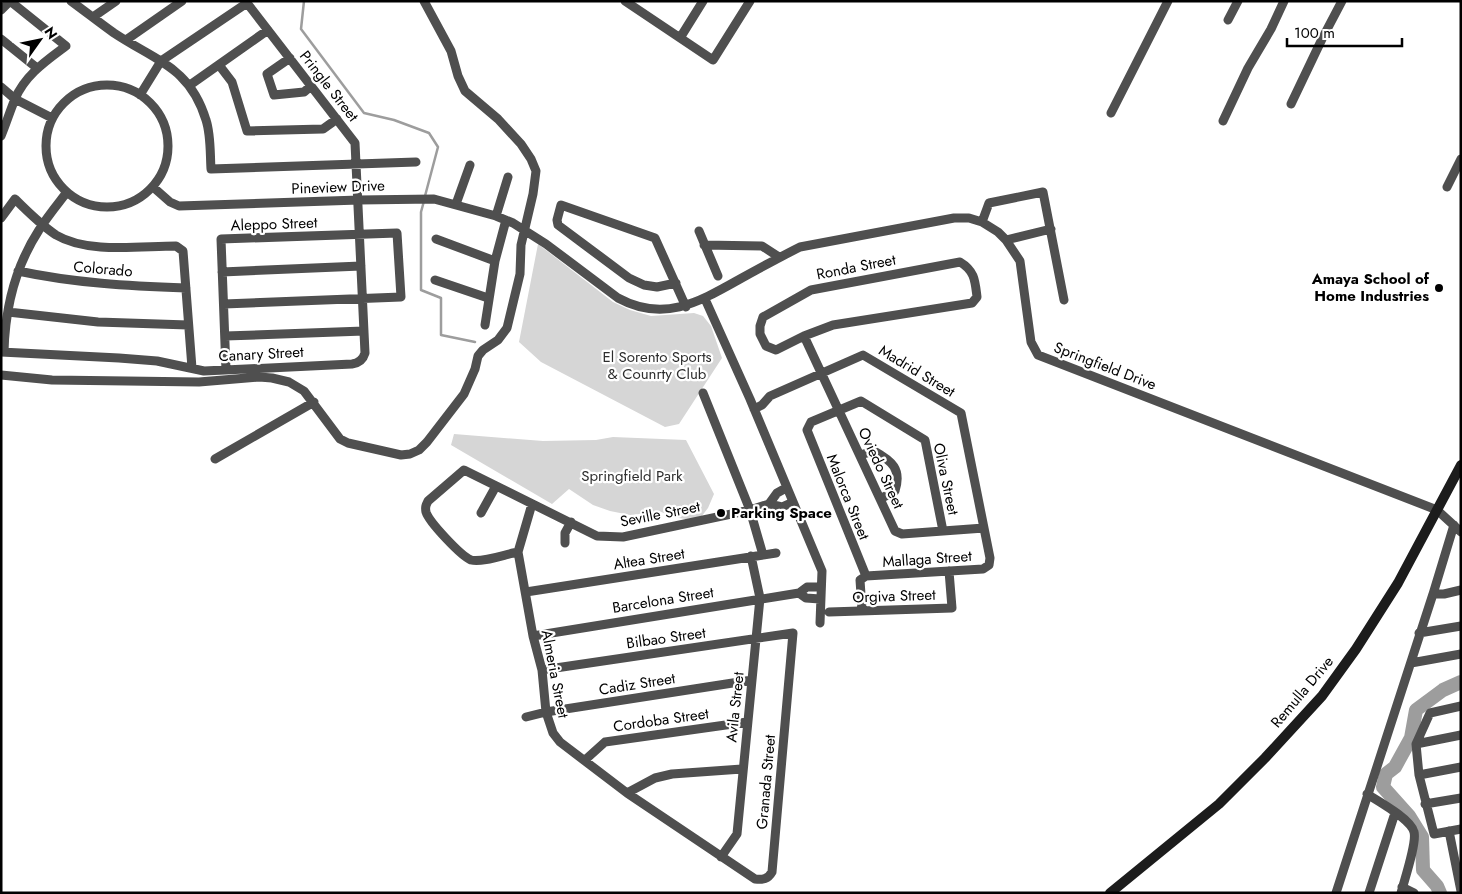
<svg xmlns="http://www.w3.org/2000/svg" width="1462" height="894" font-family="Jost,sans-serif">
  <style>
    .green { fill: #d6d6d6 }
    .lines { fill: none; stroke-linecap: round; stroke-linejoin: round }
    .stream { stroke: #9d9d9d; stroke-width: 2.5 }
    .river { stroke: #9d9d9d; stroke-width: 14 }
    .street { stroke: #4f4f4f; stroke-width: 9 }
    .secondary { stroke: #1c1c1c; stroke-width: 10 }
    .poi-dot { fill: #000; stroke: #fff; stroke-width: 2 }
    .labels { text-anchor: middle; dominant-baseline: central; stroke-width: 4.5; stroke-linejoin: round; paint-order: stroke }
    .street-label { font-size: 15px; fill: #000; stroke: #fff }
    .poi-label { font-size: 15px; font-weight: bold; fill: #000; stroke: #fff; text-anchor: end }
    .park-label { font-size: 15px; fill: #2d2d2d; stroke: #fff }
  </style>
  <rect width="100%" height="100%" fill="#fff"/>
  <!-- green -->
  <path class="green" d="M 538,244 L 613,302 L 630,310 L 651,316 L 694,313 L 703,316 L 711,326 L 722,358 L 679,424 L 665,427 L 541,362 L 519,342 Z
    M 454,434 L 543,441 L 596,440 L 613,437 L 686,440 L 714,494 L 708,508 L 698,521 L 679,518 L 661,512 L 630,515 L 610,511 L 593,505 L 569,489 L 552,504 L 451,445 Z"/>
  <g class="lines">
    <!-- stream -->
    <path class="stream" d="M 304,1 L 301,29 L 364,113 L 394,120 L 429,133 L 438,147 L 425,196
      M 424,201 L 421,212 L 421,290 L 441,298 L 441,335 L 475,342"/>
    <!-- river -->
    <path class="river" d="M 1440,893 L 1437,886 L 1423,870 L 1422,837 L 1409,816 L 1383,787 L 1386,774 L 1395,767 L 1411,738 L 1416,710 L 1443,690 L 1461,682"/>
    <!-- street -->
    <path class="street" d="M 71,1 C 86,12 100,23 114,33 C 156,61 190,67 206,120 C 211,135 210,154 211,169 L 416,162
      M 625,1 L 713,60 L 750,1
      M 1,10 L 10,1
      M 93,17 L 116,1
      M 1228,20 L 1238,1
      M 680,38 L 703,1
      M 1,39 L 37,68
      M 126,40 L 182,1
      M 290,58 L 267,74 L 274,95 L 304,92 L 311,86
      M 219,65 L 232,82 L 247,131 L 323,129 L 337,119
      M 190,85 L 268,30
      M46 146a61 61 0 1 1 122 0a61 61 0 1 1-122 0Z
      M 1,87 L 15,99 L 52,118
      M 140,95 L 161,61 L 247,3
      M 1291,104 L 1322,39 L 1342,1
      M 1111,113 L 1168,1
      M 1223,121 L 1248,68 L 1271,29 L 1284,1
      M 1,136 C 6,124 10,111 15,99 C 25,75 46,61 66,46 L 10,1
      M 153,187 L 170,202 L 179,206 L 359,200 L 434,199 L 496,216 L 513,223 L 546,244 L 618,298 C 664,323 699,302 740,279 C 760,268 780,257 800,247 L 954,218 L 969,218 L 982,222 L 998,232 L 1006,240 L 1020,261 L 1031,342 L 1038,355 L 1437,510 L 1461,532
      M 1447,187 L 1461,159
      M 456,204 L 470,165
      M 496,216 L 508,177
      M 1,218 L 15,199 C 28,212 41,225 56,235 C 88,254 140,246 176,246 L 183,251 L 192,368
      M 982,222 L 989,203 L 1043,192 L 1064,300
      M 699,231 L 718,276
      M 436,239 L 495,261
      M 1006,240 L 1051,229
      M 704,245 L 762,246 L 779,257
      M 960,262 C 975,271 975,281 977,297 L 972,303 L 833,325 L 804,336 L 776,350 L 766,346 L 760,334 L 760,326 L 763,317 L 811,290 Z
      M 18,271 C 74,283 129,286 186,288
      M 222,272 L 361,266
      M 435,280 L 488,298
      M 676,283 L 657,287 L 644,285 L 629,278 L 558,225 L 557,220 L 561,205 L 655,238 L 686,307
      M 705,299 L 750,399 L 822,571 L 820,623
      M 224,304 L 401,297 L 397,233 L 221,239 L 226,370
      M 8,312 L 98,322 L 188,325
      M 485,325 L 495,261 L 506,220
      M 225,336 L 364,331
      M 804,336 L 895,531 L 902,534 L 984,528
      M 1,352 L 119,358 L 157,361 L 204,371 L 352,364 C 359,363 363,360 365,353 L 355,143 L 247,3 L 248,1
      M 4,352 C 5,309 15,267 39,230 C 47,217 57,205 67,192
      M 1,375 L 52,380 L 127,381 L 199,382 L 259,377 L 272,378 L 289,382 L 304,391 L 340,439 L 348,443 L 401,455 L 410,454 L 419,450 L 427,442 L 464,394 L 475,369 L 478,356 L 483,350 L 498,340 L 507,328 L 520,274 L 521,245 L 533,194 L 536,171 L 531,159 L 521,144 L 498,119 L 465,91 L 458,76 L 451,51 L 424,1
      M 703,393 L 750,510 L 763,555
      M 754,409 L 762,405 L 770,396 L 863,355 L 961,413 L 990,558 L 989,565 L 983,569 L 866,576
      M 860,455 L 874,451 C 892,461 902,469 895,491 L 880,499
      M 215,459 L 314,402
      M 532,504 L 518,552 L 533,636 L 542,670 L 546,712 L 553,733 L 560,742 L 627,793 L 755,879 C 763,880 768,879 772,872 L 793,633 L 542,670
      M 769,504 L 777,493 L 786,488
      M 481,513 L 496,486
      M 565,543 L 565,533 L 571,522
      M 518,552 C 506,554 482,563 471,560 C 461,556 429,522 426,512 C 425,507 426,505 428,501 L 464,470 L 597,536 L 623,537 L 750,510 L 769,504 L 782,507 L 793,502
      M 526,592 L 776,553
      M 1433,594 L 1454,525
      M 820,599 L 806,598 L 799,593 L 807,587 L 821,587
      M 862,609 L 860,580 L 866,576 L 807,430 L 811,422 L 861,401 L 925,440 L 943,531
      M 829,612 L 952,608 L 949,571
      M 1419,633 L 1461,626
      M 533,636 L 799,593
      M 1411,663 L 1461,654
      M 1461,706 L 1430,713 L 1416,744 L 1419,775 L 1434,834 L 1461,829
      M 526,717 L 546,712 L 752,680
      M 1416,744 L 1461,735
      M 585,760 L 605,742 L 747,722
      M 1419,775 L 1461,767
      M 627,793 L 655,778 L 672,774 L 742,769
      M 1367,794 C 1378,801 1411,819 1414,832 C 1417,843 1404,881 1401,893
      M 1425,804 L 1461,798
      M 1449,831 L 1461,891
      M 721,857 L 737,834 L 760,598 L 751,556
      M 1402,887 L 1414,893
      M 1336,893 L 1433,594 L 1444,594 L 1461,590
      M 1369,893 L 1395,813"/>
    <!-- secondary -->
    <path class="secondary" d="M 1110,893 L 1219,804 L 1265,758 L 1322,696 L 1356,649 L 1398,583 L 1461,465"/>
  </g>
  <!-- markers -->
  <g class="poi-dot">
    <circle cx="1439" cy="288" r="5"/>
    <circle cx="721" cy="513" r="5"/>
  </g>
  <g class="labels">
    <!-- street labels -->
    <g class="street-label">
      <text transform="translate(329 86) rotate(52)">Pringle Street</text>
      <text transform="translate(338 187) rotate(-2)">Pineview Drive</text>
      <text transform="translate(274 224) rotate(-2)">Aleppo Street</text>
      <text transform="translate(856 267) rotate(-11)">Ronda Street</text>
      <text transform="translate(103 269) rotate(5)">Colorado</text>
      <text transform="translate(261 354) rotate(-3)">Canary Street</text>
      <text transform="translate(1105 366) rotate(21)">Springfield Drive</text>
      <text transform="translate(917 371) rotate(31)">Madrid Street</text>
      <text transform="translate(881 468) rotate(65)">Oviedo Street</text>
      <text transform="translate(946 479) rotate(78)">Oliva Street</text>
      <text transform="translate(848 497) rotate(68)">Malorca Street</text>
      <text transform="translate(660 514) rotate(-11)">Seville Street</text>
      <text transform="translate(649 559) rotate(-9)">Altea Street</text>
      <text transform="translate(927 559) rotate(-4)">Mallaga Street</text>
      <text transform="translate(894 596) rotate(-2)">Orgiva Street</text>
      <text transform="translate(663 600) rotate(-9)">Barcelona Street</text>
      <text transform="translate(666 638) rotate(-8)">Bilbao Street</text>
      <text transform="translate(555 674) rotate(79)">Almeria Street</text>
      <text transform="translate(637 684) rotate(-9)">Cadiz Street</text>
      <text transform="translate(1302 692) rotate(-50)">Remulla Drive</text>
      <text transform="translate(735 707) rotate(-84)">Avila Street</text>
      <text transform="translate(661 720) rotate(-8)">Cordoba Street</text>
      <text transform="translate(766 782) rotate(-85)">Granada Street</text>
    </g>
    <!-- poi labels -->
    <g class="poi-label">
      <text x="1429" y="279">Amaya School of<tspan x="1429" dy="17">Home Industries</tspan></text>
      <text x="731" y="513" text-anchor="start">Parking Space</text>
    </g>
    <!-- park labels -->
    <g class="park-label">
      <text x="657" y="357">El Sorento Sports<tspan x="657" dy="17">&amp; Counrty Club</tspan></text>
      <text x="632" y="476">Springfield Park</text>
    </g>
  </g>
  <!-- border -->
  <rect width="1462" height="894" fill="none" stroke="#000000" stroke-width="5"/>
  <!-- north arrow -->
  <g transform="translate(40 40) rotate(57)" stroke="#ffffff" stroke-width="4" paint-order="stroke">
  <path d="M0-4L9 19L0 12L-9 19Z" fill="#000000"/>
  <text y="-8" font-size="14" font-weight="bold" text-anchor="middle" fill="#000000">N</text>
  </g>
  <!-- scale -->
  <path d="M1287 38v8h115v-8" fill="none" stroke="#000000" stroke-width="2.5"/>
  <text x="1294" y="38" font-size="15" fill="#000000" stroke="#ffffff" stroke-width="4" paint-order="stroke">100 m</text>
</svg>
